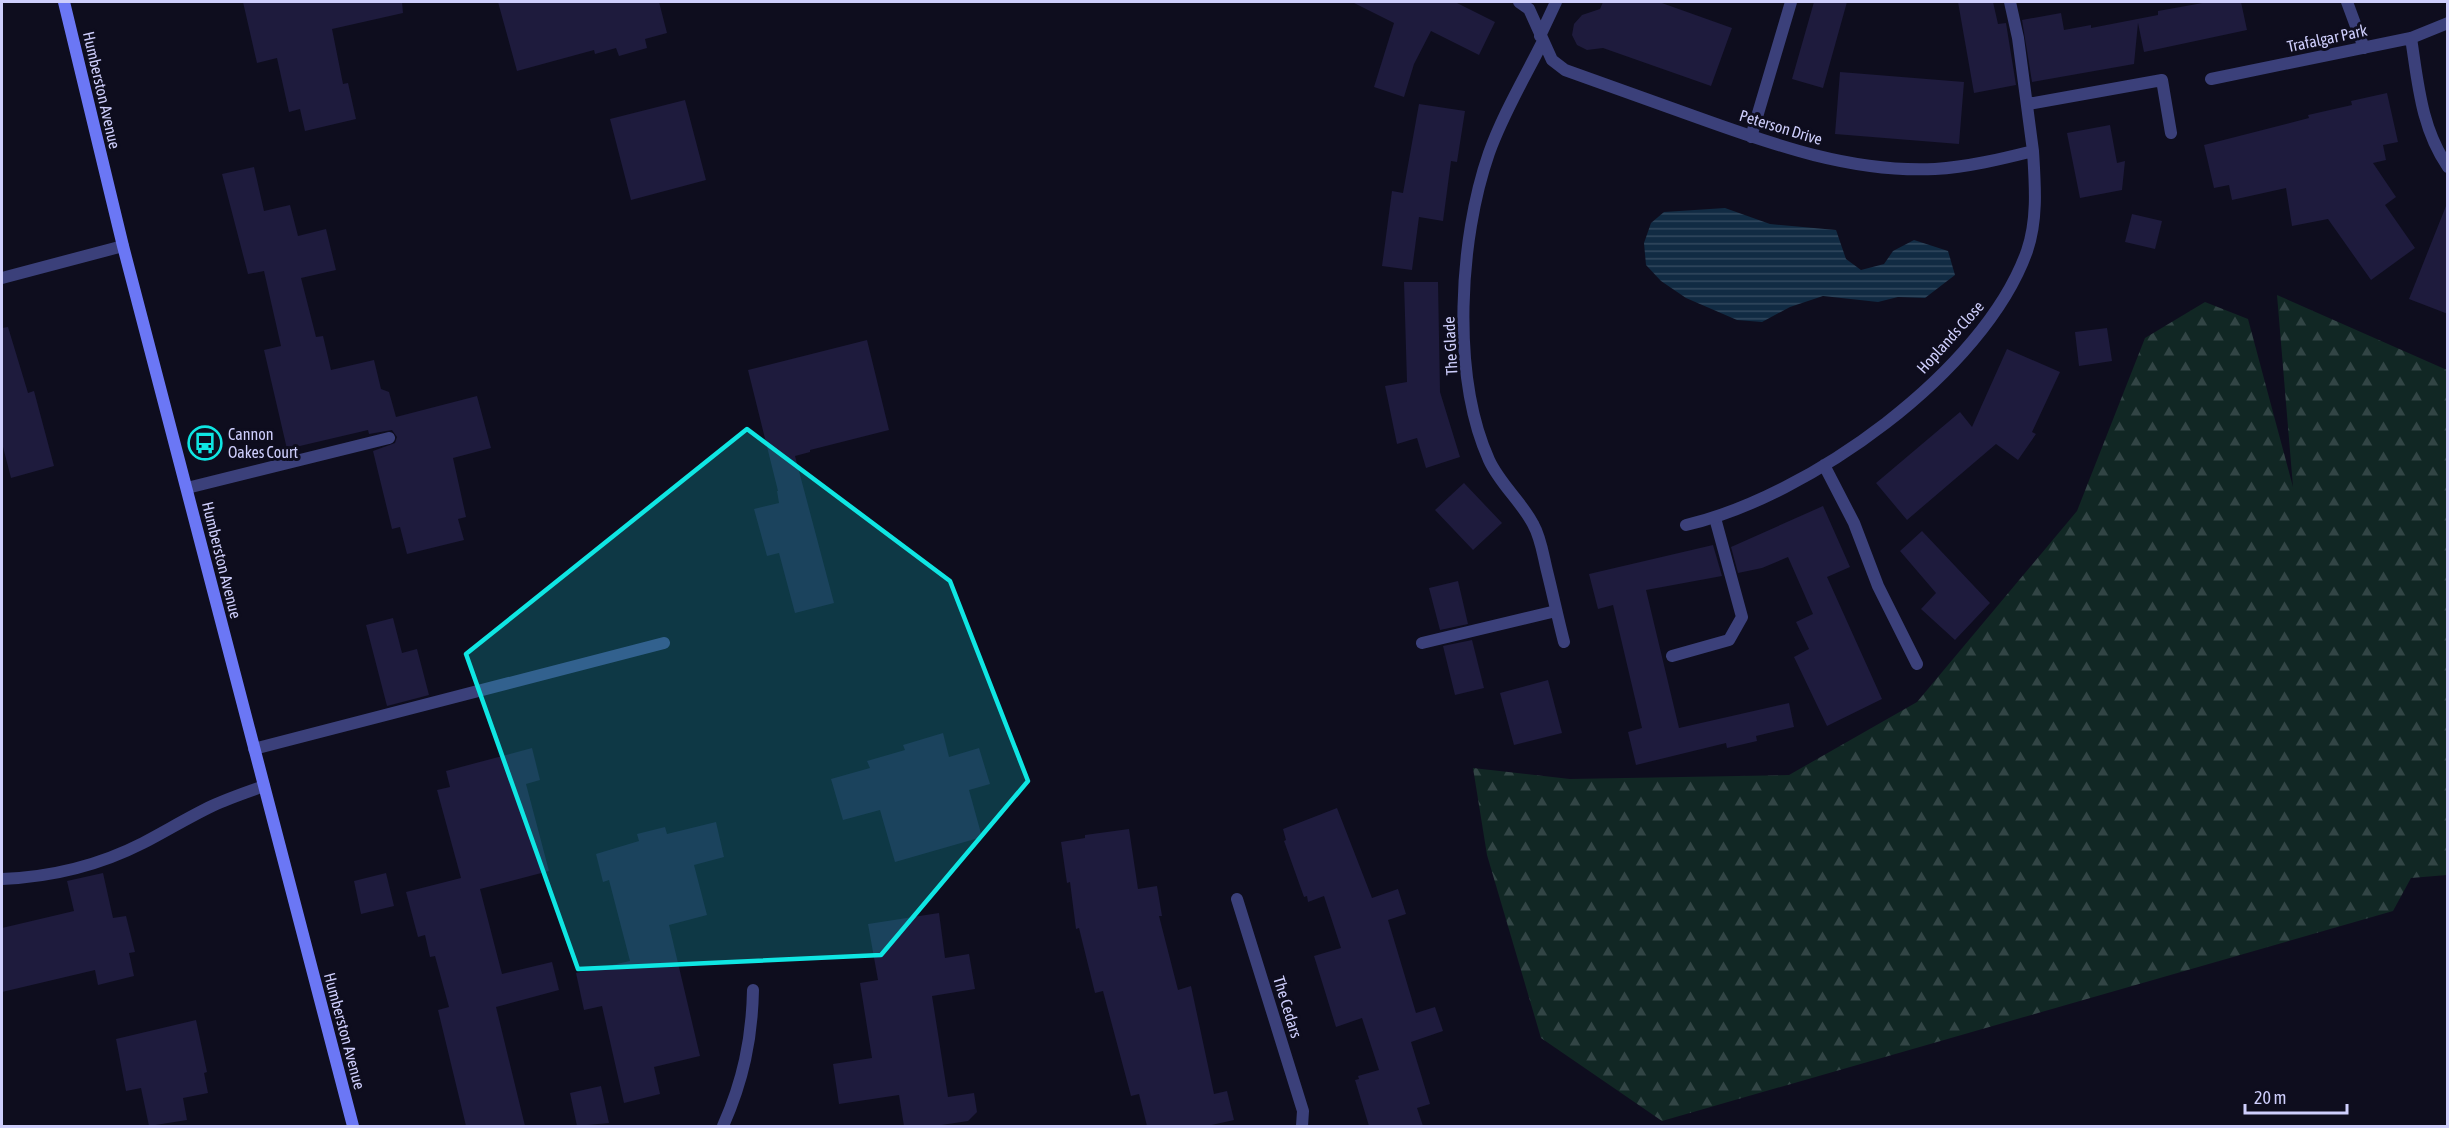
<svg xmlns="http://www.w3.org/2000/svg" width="2449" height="1128" font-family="'Asap Condensed',sans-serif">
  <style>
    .forest { fill: url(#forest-firs) }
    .water { fill: url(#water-rules) }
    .building { fill: #1e1b3d }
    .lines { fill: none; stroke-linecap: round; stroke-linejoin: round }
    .lane { stroke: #3b407a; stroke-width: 12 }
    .street { stroke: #3b407a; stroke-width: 12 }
    .secondary { stroke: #6b77f5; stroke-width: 12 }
    .marked { fill: #0fe6e3; fill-opacity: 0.2; stroke: #0fe6e3; stroke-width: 4.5; stroke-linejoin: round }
    .labels { text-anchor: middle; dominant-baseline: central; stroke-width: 6; stroke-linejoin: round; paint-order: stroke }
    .street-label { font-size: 16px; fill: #cecefc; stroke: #0e0d1e }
    .poi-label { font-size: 16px; fill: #cecefc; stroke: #0e0d1e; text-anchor: start }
  </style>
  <defs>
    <pattern id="forest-firs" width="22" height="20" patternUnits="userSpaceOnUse" patternTransform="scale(1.5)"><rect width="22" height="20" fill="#112724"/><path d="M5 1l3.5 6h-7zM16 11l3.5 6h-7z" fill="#324545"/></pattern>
    <pattern id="water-rules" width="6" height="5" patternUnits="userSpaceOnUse" patternTransform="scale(1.5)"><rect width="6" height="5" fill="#112b43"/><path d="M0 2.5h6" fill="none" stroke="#32495f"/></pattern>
  </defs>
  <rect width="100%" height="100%" fill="#0e0d1e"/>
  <!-- forest -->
  <path class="forest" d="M 2277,295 L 2447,370 L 2447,875 L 2411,878 L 2393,911 L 1662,1121 L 1541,1038 L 1487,855 L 1473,768 L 1570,779 L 1789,775 L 1917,702 L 2077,511 L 2145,338 L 2205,302 L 2248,319 L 2293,487 Z"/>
  <!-- water -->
  <path class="water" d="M 1725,208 L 1770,224 L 1836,230 L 1846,259 L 1861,270 L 1884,264 L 1893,251 L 1914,240 L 1948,251 L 1955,275 L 1925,298 L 1898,297 L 1878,302 L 1823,296 L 1790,307 L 1762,322 L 1737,320 L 1686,298 L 1661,281 L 1646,265 L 1644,243 L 1651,223 L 1664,212 Z"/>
  <!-- building -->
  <path class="building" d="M 243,2 L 402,2 L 403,13 L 332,29 L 343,84 L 348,83 L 356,119 L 305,131 L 300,109 L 289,112 L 277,58 L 257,63 Z
    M 498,2 L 659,2 L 667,33 L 645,39 L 647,48 L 619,56 L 616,48 L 595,54 L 594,50 L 517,71 Z
    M 1352,2 L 1455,2 L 1495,22 L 1479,55 L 1431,31 L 1414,64 L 1404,97 L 1374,87 L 1394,23 Z
    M 1603,2 L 1659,2 L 1732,28 L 1711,86 L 1603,48 L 1587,50 L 1577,45 L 1572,35 L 1574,24 L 1582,15 L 1600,9 Z
    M 1814,2 L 1847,2 L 1823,88 L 1792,79 Z
    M 1958,2 L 1993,2 L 1998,24 L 2006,23 L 2016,85 L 1974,93 Z
    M 2208,2 L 2241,2 L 2247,30 L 2144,52 L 2138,23 L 2134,64 L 2032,82 L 2022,20 L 2061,13 L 2064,30 L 2091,25 L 2091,28 L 2158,15 L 2158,11 Z
    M 1840,72 L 1964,82 L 1959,144 L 1835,134 Z
    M 2387,93 L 2398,142 L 2383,145 L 2386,160 L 2373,163 L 2396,197 L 2385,205 L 2415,248 L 2371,280 L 2328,219 L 2292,226 L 2286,188 L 2232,200 L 2229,185 L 2214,188 L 2204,145 L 2309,118 L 2308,115 L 2352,105 L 2351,101 Z
    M 685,100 L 706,180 L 631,200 L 610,119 Z
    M 1419,104 L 1465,111 L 1457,162 L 1451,161 L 1443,221 L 1419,217 L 1412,270 L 1382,266 L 1392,191 L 1403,193 Z
    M 2110,125 L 2117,163 L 2125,161 L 2122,190 L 2080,198 L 2067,133 Z
    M 254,167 L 264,211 L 290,205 L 298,236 L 326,229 L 336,270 L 301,278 L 316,337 L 323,336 L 331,370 L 374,360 L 381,389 L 389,392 L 396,417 L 477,396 L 491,448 L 453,458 L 466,517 L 458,519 L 464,540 L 407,554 L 400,527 L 392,529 L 373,451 L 395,443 L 397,437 L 392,430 L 369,434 L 368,430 L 287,449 L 264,350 L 281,346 L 264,271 L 248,274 L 222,174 Z
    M 2446,206 L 2448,207 L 2448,314 L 2409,299 Z
    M 2132,214 L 2162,221 L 2155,249 L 2125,242 Z
    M 1404,282 L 1438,282 L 1440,392 L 1460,457 L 1426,468 L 1417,438 L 1397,444 L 1385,386 L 1407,382 Z
    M 8,327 L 28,393 L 34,391 L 54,466 L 11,478 L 2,443 L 2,328 Z
    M 2107,328 L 2112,361 L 2079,366 L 2075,332 Z
    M 867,340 L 889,430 L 810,450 L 810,452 L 795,456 L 834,603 L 795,613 L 779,553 L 767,556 L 754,509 L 779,503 L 777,491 L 778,491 L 748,370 Z
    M 2007,349 L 2060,372 L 2032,432 L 2036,434 L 2018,460 L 1996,444 L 1907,520 L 1876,483 L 1960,412 L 1972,427 Z
    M 1464,483 L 1502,523 L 1473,550 L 1435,510 Z
    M 1823,506 L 1850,567 L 1827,577 L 1882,699 L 1827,726 L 1794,657 L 1809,649 L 1796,622 L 1813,614 L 1788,557 L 1762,568 L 1738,573 L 1731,547 Z
    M 1922,531 L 1990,603 L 1955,640 L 1921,609 L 1936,593 L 1900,551 Z
    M 1713,545 L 1722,576 L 1646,590 L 1679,728 L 1789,703 L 1794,727 L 1756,736 L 1757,741 L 1727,748 L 1726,743 L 1636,765 L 1628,732 L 1642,728 L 1613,605 L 1598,609 L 1589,574 Z
    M 1458,581 L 1468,624 L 1440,630 L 1429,588 Z
    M 393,618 L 402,653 L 417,649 L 429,695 L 387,706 L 366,625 Z
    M 1472,640 L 1484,688 L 1455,695 L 1443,646 Z
    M 1548,680 L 1562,733 L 1514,745 L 1500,693 Z
    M 943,733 L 949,757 L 979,748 L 990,784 L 969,790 L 982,837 L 895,862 L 880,810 L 843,820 L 831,779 L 870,768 L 867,761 L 905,750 L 903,745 Z
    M 532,748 L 540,780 L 526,784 L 549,871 L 480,889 L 502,974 L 552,962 L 559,990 L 496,1007 L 525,1126 L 466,1126 L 438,1010 L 449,1007 L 435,956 L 430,957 L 425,935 L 418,937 L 406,892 L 461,878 L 437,790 L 450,787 L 446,771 Z
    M 1337,808 L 1372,898 L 1398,889 L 1406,914 L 1388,920 L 1416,1013 L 1435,1007 L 1443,1031 L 1411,1042 L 1430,1104 L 1417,1108 L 1423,1126 L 1369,1126 L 1355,1080 L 1359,1079 L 1358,1076 L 1379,1070 L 1362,1018 L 1336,1027 L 1314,956 L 1341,948 L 1324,896 L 1308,902 L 1307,896 L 1304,897 L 1284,841 L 1286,840 L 1283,829 Z
    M 716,822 L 724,857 L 694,865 L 707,915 L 669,925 L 700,1056 L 654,1067 L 660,1094 L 624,1103 L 602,1006 L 584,1010 L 576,973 L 630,961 L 609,880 L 603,882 L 596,854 L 639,841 L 637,834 L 665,827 L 667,834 Z
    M 1129,829 L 1138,889 L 1157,886 L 1162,916 L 1159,916 L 1178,990 L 1191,986 L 1214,1094 L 1227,1091 L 1234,1120 L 1207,1126 L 1147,1126 L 1139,1094 L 1131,1096 L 1103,991 L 1095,993 L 1079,928 L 1076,929 L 1070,882 L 1067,883 L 1061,842 L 1085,838 L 1085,835 Z
    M 103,873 L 113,918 L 126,916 L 135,952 L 129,953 L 134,976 L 98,985 L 95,970 L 2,992 L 2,928 L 74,911 L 67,881 Z
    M 386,873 L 394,906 L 361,914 L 354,881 Z
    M 939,913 L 945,958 L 969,954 L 975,989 L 932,996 L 948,1097 L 974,1093 L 977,1112 L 968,1121 L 935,1126 L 904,1126 L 899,1095 L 839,1104 L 833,1064 L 872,1058 L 860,983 L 878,980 L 868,924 Z
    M 196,1020 L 207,1072 L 204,1073 L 208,1093 L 183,1098 L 187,1120 L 149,1126 L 141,1088 L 126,1091 L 116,1039 Z
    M 601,1086 L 609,1123 L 577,1126 L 570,1093 Z"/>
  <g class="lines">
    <!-- lane -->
    <path class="lane" d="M 187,488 L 389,438
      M 1422,643 L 1556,611
      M 1672,656 L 1729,640 L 1742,617 L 1715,518
      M 254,749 L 664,643
      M 2,879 C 50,877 100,865 143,843 C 166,831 189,817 212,806 C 229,798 247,792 264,786"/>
    <!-- street -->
    <path class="street" d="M 1519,2 L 1529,9 L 1552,60 L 1565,70 C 1610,86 1654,102 1699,118 C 1774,145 1853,173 1935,169 C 1968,167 2001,159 2033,151 L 2018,38 L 2010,2
      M 2347,2 L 2364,48
      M 1540,36 L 1556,2
      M 2411,38 C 2418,83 2421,128 2448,167
      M 1542,43 C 1524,79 1503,114 1489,153 C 1459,239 1451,375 1489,460 C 1500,484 1521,501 1533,524 C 1541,538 1543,555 1547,571 C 1553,595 1558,619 1564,642
      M 2211,79 L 2411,38 L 2448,23
      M 2028,104 L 2162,80 L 2171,133
      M 1751,137 L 1791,2
      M 2,278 L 123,246
      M 1824,465 L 1854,523 L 1878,586 L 1917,664
      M 1686,525 C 1808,497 1984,372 2027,251 C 2038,219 2035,184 2033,151
      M 1237,899 L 1303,1111 L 1302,1126
      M 723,1126 C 743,1081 752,1039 753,990"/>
    <!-- secondary -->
    <path class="secondary" d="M 64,2 L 123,246 L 353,1126"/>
  </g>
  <!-- marked area -->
  <path class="marked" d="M 747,429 L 950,581 L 1028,781 L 881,955 L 578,969 L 466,654 Z"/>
  <!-- icons -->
  <defs>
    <g id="bus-ring" transform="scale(1.725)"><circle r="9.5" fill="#0e0d1e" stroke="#0fe6e3" stroke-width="1.5"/><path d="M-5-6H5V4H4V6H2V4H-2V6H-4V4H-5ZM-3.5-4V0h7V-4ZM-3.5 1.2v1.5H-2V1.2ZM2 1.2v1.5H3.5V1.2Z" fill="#0fe6e3"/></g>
  </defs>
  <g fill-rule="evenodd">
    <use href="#bus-ring" x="205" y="443"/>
  </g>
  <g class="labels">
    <!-- street labels -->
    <g class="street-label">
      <text transform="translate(2327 38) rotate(-12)">Trafalgar Park</text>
      <text transform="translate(102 90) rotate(77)">Humberston Avenue</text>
      <text transform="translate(1781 127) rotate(17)">Peterson Drive</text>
      <text transform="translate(1950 337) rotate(-48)">Hoplands Close</text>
      <text transform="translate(1450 346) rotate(-93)">The Glade</text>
      <text transform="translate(222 560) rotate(76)">Humberston Avenue</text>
      <text transform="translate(1288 1007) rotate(73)">The Cedars</text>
      <text transform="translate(345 1031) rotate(75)">Humberston Avenue</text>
    </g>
    <!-- poi labels -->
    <g class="poi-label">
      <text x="228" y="434">Cannon<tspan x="228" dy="18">Oakes Court</tspan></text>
    </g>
  </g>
  <!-- border -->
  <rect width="2449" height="1128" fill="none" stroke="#cecefc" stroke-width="6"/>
  <!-- scale -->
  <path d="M2245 1104v9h102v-9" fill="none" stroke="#cecefc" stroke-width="3"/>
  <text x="2254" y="1104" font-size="18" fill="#cecefc" stroke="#0e0d1e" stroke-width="4.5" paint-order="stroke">20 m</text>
</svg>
